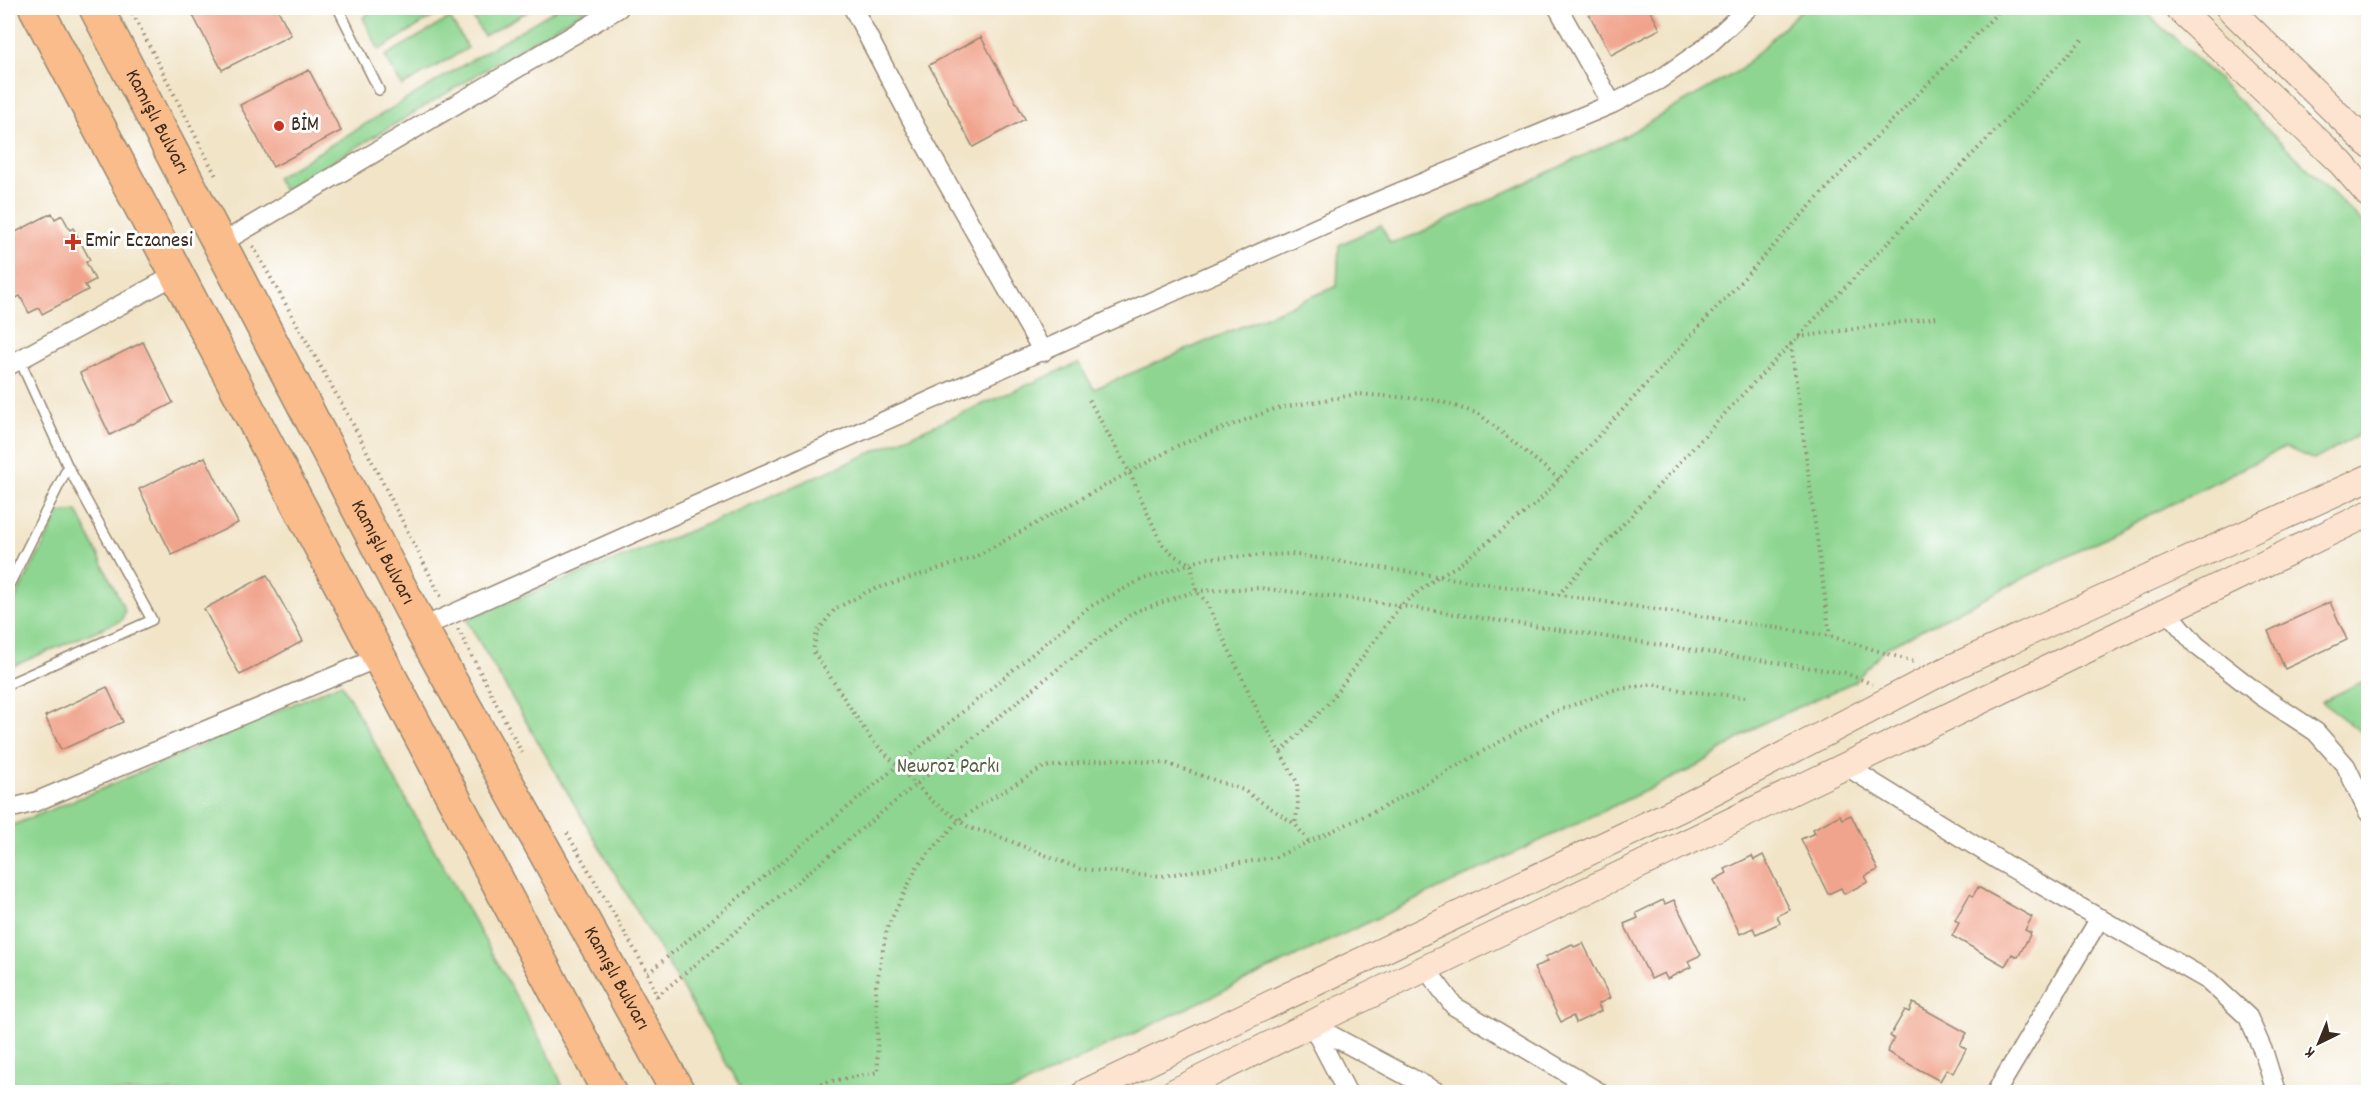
<svg xmlns="http://www.w3.org/2000/svg" width="2376" height="1100" font-family="Dekko,sans-serif">
  <style>
    .green { fill: #8dd590; stroke: #648057; stroke-width: 1.5 }
    .building { fill: #f1a48d }
    .lines { fill: none; stroke-linecap: round; stroke-linejoin: round }
    .lane-casing { stroke: #968772; stroke-width: 12 }
    .street-casing { stroke: #968772; stroke-width: 21 }
    .secondary-casing { stroke: #968772; stroke-width: 28 }
    .highway-casing { stroke: #968772; stroke-width: 36 }
    .path { stroke: #968772; stroke-width: 4; stroke-dasharray: 1.5 4.5; stroke-linecap: butt }
    .lane { stroke: #fff; stroke-width: 9 }
    .street { stroke: #fff; stroke-width: 18 }
    .secondary { stroke: #fde4d0; stroke-width: 26 }
    .highway { stroke: #f9bc8a; stroke-width: 33 }
    .poi-dot { fill: #c8321e; stroke: #fff; stroke-width: 2 }
    .labels { text-anchor: middle; dominant-baseline: central; stroke-width: 6; stroke-linejoin: round; paint-order: stroke }
    .street-label { font-size: 21px; fill: #3b2a1e; stroke: #fff }
    .poi-label { font-size: 21px; fill: #3b2a1e; stroke: #fff; text-anchor: start }
    .park-label { font-size: 21px; fill: #545d40; stroke: #fff }
  </style>
  <rect width="100%" height="100%" fill="#fff"/>
  <filter id="ink" filterUnits="userSpaceOnUse"><feTurbulence type="fractalNoise" baseFrequency=".0167" numOctaves="2"/><feDisplacementMap in="SourceGraphic" scale="12" xChannelSelector="R" yChannelSelector="G"/><feConvolveMatrix kernelMatrix="1 2 1 2 8 2 1 2 1" color-interpolation-filters="sRGB"/></filter>
  <filter id="wash" filterUnits="userSpaceOnUse"><feTurbulence type="fractalNoise" baseFrequency=".008" numOctaves="4" result="noise"/><feDisplacementMap in="SourceGraphic" scale="24" xChannelSelector="R" yChannelSelector="G"/><feGaussianBlur stdDeviation="1.35" result="paint"/><feColorMatrix in="noise" values="0 0 0 0 0 0 0 0 0 0 0 0 0 0 0 0 0 1.4 0 .05"/><feComposite in="paint" operator="in"/></filter>
  <g filter="url(#wash)">
    <rect width="100%" height="100%" fill="#f1e4c7"/>
    <!-- green -->
    <path class="green" d="M 375,8 C 396,8 415,14 436,15 L 379,50 L 363,18 Z
      M 467,8 L 534,8 L 484,36 Z
      M 558,8 L 588,8 L 284,191 L 276,178 Z
      M 1803,8 L 2140,8 L 2190,52 L 2368,228 L 2368,430 L 2314,460 L 2285,447 L 1887,647 L 1854,682 L 1761,724 L 1696,767 L 1010,1092 L 743,1092 L 466,619 L 702,526 L 1078,363 L 1094,389 L 1337,286 L 1339,245 L 1381,225 L 1390,243 L 1415,235 L 1623,137 L 1740,70 Z
      M 450,18 L 468,48 L 402,86 L 385,56 Z
      M 77,511 L 125,610 L 122,620 L 8,668 L 8,613 L 60,513 Z
      M 2368,679 L 2368,737 L 2321,702 Z
      M 341,683 L 551,1059 L 565,1092 L 8,1092 L 8,827 L 104,788 Z"/>
    <g id="blocks">
      <!-- building -->
      <path class="building" d="M 189,8 L 277,8 L 291,35 L 222,70 Z
        M 1586,8 L 1649,8 L 1660,29 L 1611,55 Z
        M 981,37 L 1025,119 L 973,147 L 929,65 Z
        M 309,70 L 341,131 L 273,167 L 240,105 Z
        M 52,213 L 55,219 L 62,215 L 70,230 L 73,228 L 90,260 L 86,262 L 95,280 L 85,285 L 88,290 L 42,314 L 39,308 L 29,313 L 20,296 L 14,299 L 8,287 L 8,236 Z
        M 143,342 L 173,403 L 110,435 L 80,373 Z
        M 205,457 L 238,523 L 172,555 L 139,489 Z
        M 267,575 L 303,641 L 240,675 L 204,609 Z
        M 2330,602 L 2347,640 L 2285,669 L 2268,631 Z
        M 107,687 L 123,722 L 61,750 L 45,716 Z
        M 1840,815 L 1842,819 L 1851,815 L 1878,870 L 1865,876 L 1868,882 L 1844,894 L 1841,888 L 1828,894 L 1801,839 L 1815,833 L 1813,829 Z
        M 1763,855 L 1790,910 L 1777,916 L 1780,923 L 1756,934 L 1753,928 L 1740,934 L 1714,880 L 1727,873 L 1725,869 L 1752,856 L 1754,860 Z
        M 1978,887 L 2032,917 L 2025,930 L 2031,933 L 2018,957 L 2012,954 L 2005,966 L 1952,936 L 1959,923 L 1955,920 L 1970,894 L 1973,896 Z
        M 1663,900 L 1665,904 L 1674,900 L 1701,955 L 1688,961 L 1691,967 L 1667,979 L 1664,973 L 1651,979 L 1624,924 L 1638,918 L 1636,913 Z
        M 1583,943 L 1610,998 L 1598,1004 L 1601,1011 L 1576,1023 L 1573,1016 L 1561,1022 L 1534,968 L 1548,961 L 1545,957 L 1572,944 L 1574,947 Z
        M 1913,1003 L 1967,1033 L 1960,1045 L 1966,1049 L 1953,1073 L 1947,1069 L 1940,1081 L 1887,1052 L 1894,1039 L 1890,1036 L 1905,1010 L 1909,1012 Z"/>
    </g>
  </g>
  <g filter="url(#ink)">
    <use href="#blocks" fill-opacity="0" stroke="#968772" stroke-width="1.5"/>
    <g class="lines">
      <!-- lane casing -->
      <g class="lane-casing">
        <path id="lane" d="M 338,8 L 379,90
          M 8,587 L 68,467
          M 8,684 L 152,620 L 68,467 L 20,361"/>
      </g>
      <!-- street casing -->
      <g class="street-casing">
        <path id="street" d="M 853,8 L 916,128 L 1043,352
          M 1558,8 L 1612,104
          M 220,244 L 619,8
          M 8,366 L 177,274
          M 2167,611 L 2196,645 L 2260,695 L 2316,732 L 2346,766 L 2368,812
          M 421,628 L 1352,212 L 1612,104 L 1659,80 L 1706,47 L 1748,8
          M 1846,766 L 2003,863 L 2209,981 L 2248,1017 L 2264,1053 L 2276,1092
          M 8,806 L 16,807 L 35,802 L 380,657
          M 1426,969 L 1454,1006 L 1599,1092
          M 1312,1025 L 1437,1092
          M 1312,1025 L 1347,1092
          M 1996,1092 L 2100,918"/>
      </g>
      <!-- secondary casing -->
      <g class="secondary-casing">
        <path id="secondary" d="M 2178,8 L 2341,163 L 2368,194
          M 2229,8 L 2368,144
          M 1086,1092 L 1686,806 L 1944,671 L 2368,478
          M 1174,1092 L 1337,1011 L 2368,514"/>
      </g>
      <!-- highway casing -->
      <g class="highway-casing">
        <g id="highway">
          <path d="M 36,8 L 609,1092"/>
          <path id="s1" d="M 96,8 L 421,628 L 678,1092"/>
        </g>
      </g>
      <!-- path -->
      <path class="path" d="M 130,8 L 216,176
        M 410,8 L 431,11 L 453,8
        M 253,246 L 354,426 L 442,599
        M 1798,337 L 1938,317
        M 1791,344 L 1830,636
        M 1089,400 L 1129,471 L 1161,543 L 1175,556 L 1191,564 L 1196,591 L 1206,601 L 1261,718 L 1297,782 L 1298,806 L 1295,824 L 1309,842
        M 1559,479 L 1479,414 L 1436,400 L 1358,394 L 1274,409 L 1179,445 L 973,558 L 869,591 L 835,609 L 817,632 L 813,651 L 871,739 L 932,801 L 970,828 L 990,833 L 1080,869 L 1162,876 L 1276,857 L 1386,806 L 1549,714 L 1613,690 L 1653,684 L 1685,691 L 1745,697
        M 1558,595 L 1740,397 L 2084,38
        M 458,629 L 522,753
        M 1281,752 L 1327,705 L 1401,605 L 1439,576 L 1457,566 L 1535,505 L 1837,177 L 2002,8
        M 567,833 L 648,973 L 657,997
        M 648,973 L 1089,607 L 1141,580 L 1207,558 L 1291,554 L 1830,636 L 1914,662
        M 657,996 L 1065,663 L 1136,611 L 1196,591 L 1259,588 L 1355,599 L 1845,673 L 1872,684
        M 816,1092 L 817,1084 L 878,1072 L 876,987 L 887,928 L 917,867 L 959,820 L 985,802 L 1044,767 L 1115,759 L 1168,764 L 1243,790 L 1295,824"/>
      <!-- lane -->
      <use href="#lane" class="lane"/>
      <!-- street -->
      <use href="#street" class="street"/>
      <!-- secondary -->
      <use href="#secondary" class="secondary"/>
      <!-- highway -->
      <use href="#highway" class="highway"/>
    </g>
  </g>
  <!-- markers -->
  <g class="poi-dot">
    <circle cx="279" cy="126" r="6"/>
    <path d="M70 233h6v6h6v6h-6v6h-6v-6h-6v-6h6z"/>
  </g>
  <g class="labels">
    <!-- street labels -->
    <g class="street-label">
      <text stroke="none"><textPath href="#s1" startOffset="129">Kamışlı Bulvarı</textPath></text>
      <text stroke="none"><textPath href="#s1" startOffset="615">Kamışlı Bulvarı</textPath></text>
      <text stroke="none"><textPath href="#s1" startOffset="1101">Kamışlı Bulvarı</textPath></text>
    </g>
    <!-- poi labels -->
    <g class="poi-label">
      <text x="291" y="126">BİM</text>
      <text x="85" y="242">Emir Eczanesi</text>
    </g>
    <!-- park labels -->
    <g class="park-label">
      <text x="948" y="768">Newroz Parkı</text>
    </g>
  </g>
  <!-- margin -->
  <rect width="2376" height="1100" fill="none" stroke="#fff" stroke-width="30"/>
  <!-- north arrow -->
  <g transform="translate(2319 1043) rotate(223)" stroke="#ffffff" stroke-width="4.5" paint-order="stroke">
  <path d="M0-4.5L10 22L0 15L-10 22Z" fill="#3b2a1e"/>
  <text y="-9" font-size="16" font-weight="bold" text-anchor="middle" fill="#3b2a1e">K</text>
  </g>
</svg>
